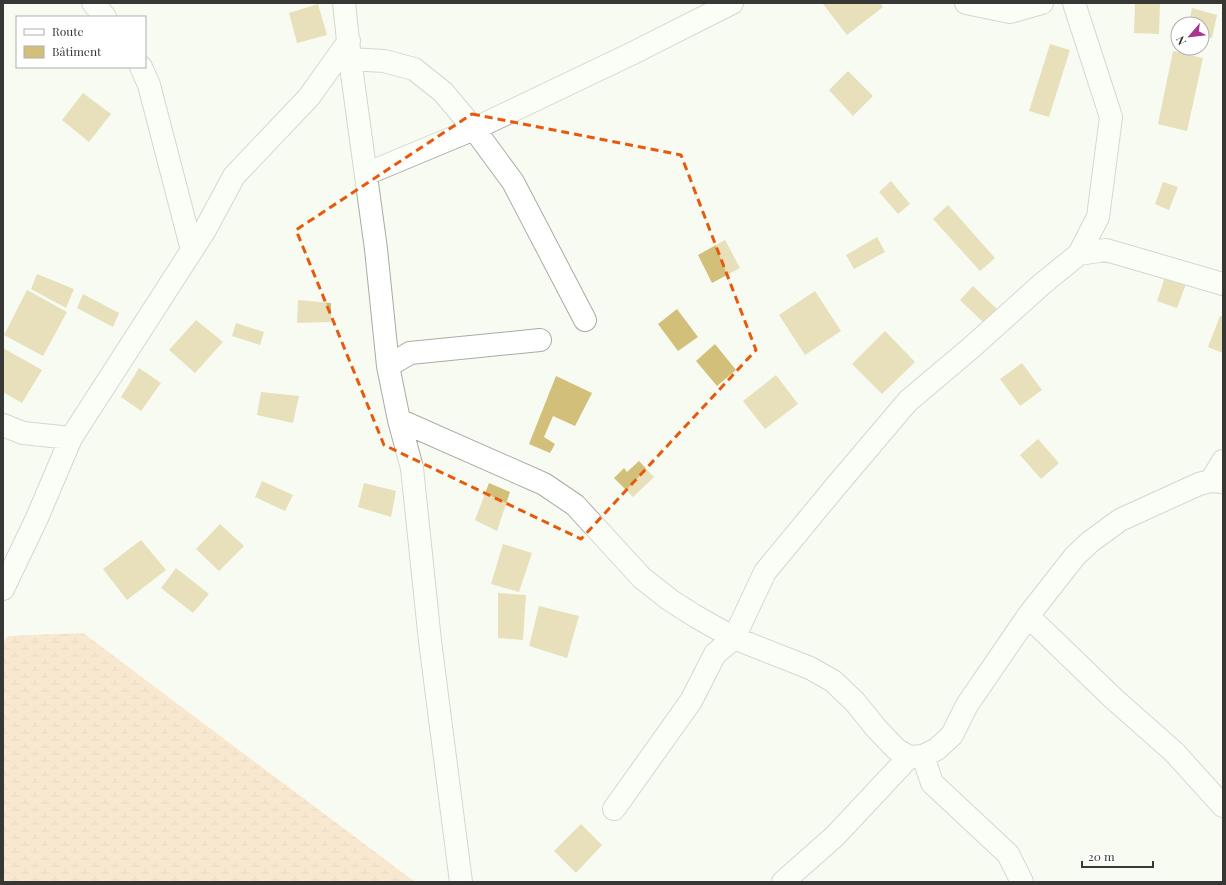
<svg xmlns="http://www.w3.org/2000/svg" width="1226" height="885" font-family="'Playfair Display',serif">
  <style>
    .wetland { fill: url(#wetland-marsh) }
    .building { fill: #d2bf79 }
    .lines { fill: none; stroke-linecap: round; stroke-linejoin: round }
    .street-casing { stroke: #a8aca3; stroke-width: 24 }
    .street { stroke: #fff; stroke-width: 22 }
    .marked { fill: none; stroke: #e8590c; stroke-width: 3; stroke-dasharray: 8 5; stroke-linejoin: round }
  </style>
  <defs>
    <pattern id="wetland-marsh" width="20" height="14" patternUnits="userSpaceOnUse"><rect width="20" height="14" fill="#fbd1a9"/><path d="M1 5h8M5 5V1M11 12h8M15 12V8" fill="none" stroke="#d8b492"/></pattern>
  </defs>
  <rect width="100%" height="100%" fill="#f7fbf1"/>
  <!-- wetland -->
  <path class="wetland" d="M 83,633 L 415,882 L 3,882 L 3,642 L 8,636 Z"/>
  <!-- building -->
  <path class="building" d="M 824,3 L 880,3 L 883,7 L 847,35 L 823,4 Z
    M 318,4 L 327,35 L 297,43 L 289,13 Z
    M 1135,4 L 1160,4 L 1159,34 L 1134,33 Z
    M 1192,8 L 1217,15 L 1212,38 L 1202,36 L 1202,24 L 1189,24 Z
    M 1050,44 L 1070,50 L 1049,117 L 1029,111 Z
    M 1173,51 L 1203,58 L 1187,131 L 1158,124 Z
    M 848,71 L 873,96 L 853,116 L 829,90 Z
    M 83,93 L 111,114 L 89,142 L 62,120 Z
    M 891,181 L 910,204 L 898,214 L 879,192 Z
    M 1163,182 L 1178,187 L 1169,210 L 1155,204 Z
    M 948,205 L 995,258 L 980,271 L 933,219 Z
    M 877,237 L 885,252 L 854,269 L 846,255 Z
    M 725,240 L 740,268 L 712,283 L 698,255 Z
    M 37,274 L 74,289 L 66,308 L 31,289 Z
    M 1165,277 L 1186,284 L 1177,308 L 1157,301 Z
    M 973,286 L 999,311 L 986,325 L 960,300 Z
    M 27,290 L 67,312 L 43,356 L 4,335 Z
    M 815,291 L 841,331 L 805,355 L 779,315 Z
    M 83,294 L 119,313 L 113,327 L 77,308 Z
    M 298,300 L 331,303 L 331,322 L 297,323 Z
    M 677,309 L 698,337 L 678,351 L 658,324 Z
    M 1220,316 L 1223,317 L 1223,353 L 1208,347 Z
    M 196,320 L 223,342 L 195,373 L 169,350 Z
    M 236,323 L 264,332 L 260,345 L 232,336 Z
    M 885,331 L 915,362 L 882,394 L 852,364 Z
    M 715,344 L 736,370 L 717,386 L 696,361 Z
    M 3,348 L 42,370 L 22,403 L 3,392 Z
    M 1022,363 L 1042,390 L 1020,406 L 1000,379 Z
    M 139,368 L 161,383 L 141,411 L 121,397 Z
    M 776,375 L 798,404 L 765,429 L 743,401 Z
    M 556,376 L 592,393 L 575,426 L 553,416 L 544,437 L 555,444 L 550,453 L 529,444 Z
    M 261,392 L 299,396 L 293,423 L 257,415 Z
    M 1038,439 L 1059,463 L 1041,479 L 1020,455 Z
    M 639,461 L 654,477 L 633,497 L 614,478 L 624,468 L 627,472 Z
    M 262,481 L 293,495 L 285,511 L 255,497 Z
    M 364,483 L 396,491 L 391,517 L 358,507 Z
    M 489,483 L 510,492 L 497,531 L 475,520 Z
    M 220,524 L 244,546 L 219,571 L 196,549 Z
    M 141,540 L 166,570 L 127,600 L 103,569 Z
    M 503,544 L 532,553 L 519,592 L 491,584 Z
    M 176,568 L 209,594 L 193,613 L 161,588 Z
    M 498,593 L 526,595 L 523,640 L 498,638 Z
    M 539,606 L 579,616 L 567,658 L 529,646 Z
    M 581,824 L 602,845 L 576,873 L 554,851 Z"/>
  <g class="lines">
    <!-- street casing -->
    <g class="street-casing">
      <path id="street" d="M 93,3 L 105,17
        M 344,3 L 350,59 L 376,249 L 388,366 L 399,420 L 412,468 L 430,641 L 461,882
        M 966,3 L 1010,12 L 1042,3
        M 350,59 L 384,61 L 414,69 L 443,92 L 474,129 L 513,182 L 585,320
        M 141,67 L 149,85 L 192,250
        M 366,174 L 474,129 L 633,53 L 732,3
        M 1079,254 L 1106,250 L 1223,284
        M 388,366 L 410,353 L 540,340
        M 399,420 L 544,484 L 575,505 L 642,578 L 670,600 L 695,616 L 734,638 L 810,668 L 833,681 L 855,702 L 876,728 L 896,749 L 909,757 L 923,756 L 937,749 L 952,735 L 967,705 L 1028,616 L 1075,556 L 1090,542 L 1120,520 L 1199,484 L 1211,481 L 1223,482
        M 3,425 L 23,433 L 71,438
        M 1211,481 L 1223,461
        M 3,589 L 37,518 L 71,438 L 205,230 L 234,176 L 309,97 L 349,41
        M 1028,616 L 1114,699 L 1174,752 L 1223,806
        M 923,756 L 932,783 L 1008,854 L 1022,882
        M 614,809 L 691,701 L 715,654 L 734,638 L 765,572 L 836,486 L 908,401 L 972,347 L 1042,284 L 1079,254 L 1098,217 L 1111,117 L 1074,3
        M 783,882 L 835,836 L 909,757"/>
    </g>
    <!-- street -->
    <use href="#street" class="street"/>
  </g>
  <!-- marked area -->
  <path d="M0 0H1226V885H0ZM 472,114 L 681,155 L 756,350 L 581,539 L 384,445 L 296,230 Z" fill="#f7fbf1" fill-opacity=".55" fill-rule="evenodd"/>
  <path class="marked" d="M 472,114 L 681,155 L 756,350 L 581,539 L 384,445 L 296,230 Z"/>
  <!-- border -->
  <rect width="1226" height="885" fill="none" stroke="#373835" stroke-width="8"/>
  <!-- legend -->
  <rect x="16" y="16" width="130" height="52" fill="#ffffff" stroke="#afafae"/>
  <rect x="24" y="29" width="20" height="6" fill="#ffffff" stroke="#afafae"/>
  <text x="52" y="36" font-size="12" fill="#373835">Route</text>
  <rect x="24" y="46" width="20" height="12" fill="#d2bf79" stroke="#afafae"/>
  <text x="52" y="56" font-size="12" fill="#373835">Bâtiment</text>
  <!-- north arrow -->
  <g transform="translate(1190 36) rotate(242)"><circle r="19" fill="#ffffff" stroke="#afafae"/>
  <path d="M0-3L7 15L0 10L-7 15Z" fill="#a8358f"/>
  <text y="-6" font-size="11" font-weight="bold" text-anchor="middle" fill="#373835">N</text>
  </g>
  <!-- scale -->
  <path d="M1082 861v6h71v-6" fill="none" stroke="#373835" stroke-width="2"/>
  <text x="1088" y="861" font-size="12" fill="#373835" stroke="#ffffff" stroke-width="3" paint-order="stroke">20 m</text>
</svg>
